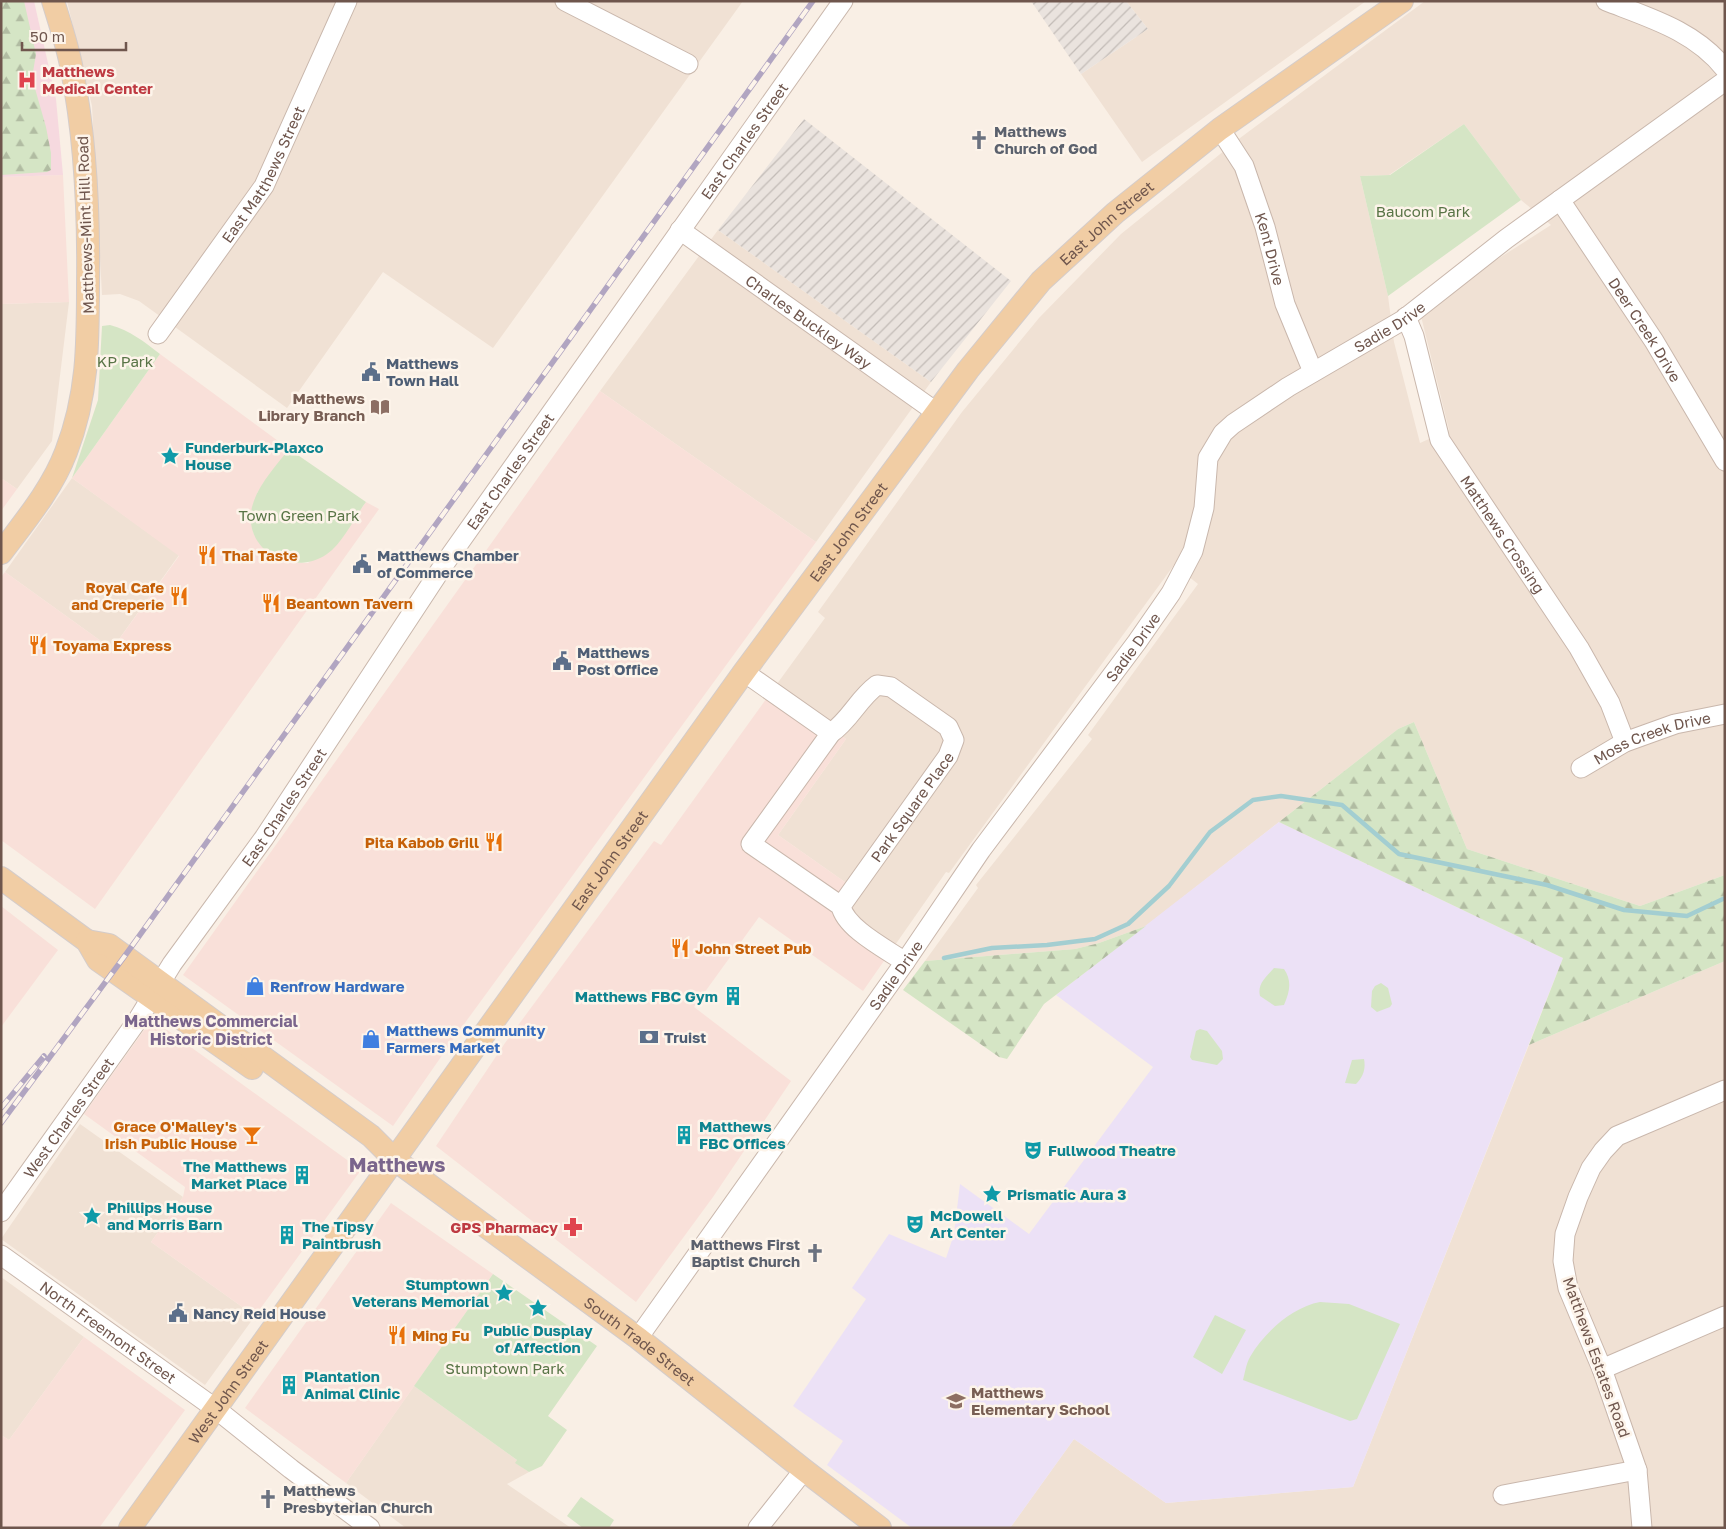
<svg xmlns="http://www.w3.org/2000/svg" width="1726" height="1529" font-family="'Golos Text',sans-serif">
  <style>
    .residential { fill: #f0e1d4; fill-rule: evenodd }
    .commercial { fill: #f9e0d9 }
    .industrial { fill: url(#industrial-furrows) }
    .education { fill: #ece1f6 }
    .medical { fill: #f6d9df }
    .green { fill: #d5e5c5 }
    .forest { fill: url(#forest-firs) }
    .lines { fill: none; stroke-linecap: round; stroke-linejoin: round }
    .stream { stroke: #a3ced1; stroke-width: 4.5 }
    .minor-casing { stroke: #c9b7ac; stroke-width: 21 }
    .major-casing { stroke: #d4ccca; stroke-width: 24 }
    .minor { stroke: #fff; stroke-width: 19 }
    .major { stroke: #f1cda4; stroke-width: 22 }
    .rail-casing { stroke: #b1a5c1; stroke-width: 5.5 }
    .rail { stroke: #fdf4ea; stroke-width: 4; stroke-dasharray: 11; stroke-linecap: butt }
    .labels { text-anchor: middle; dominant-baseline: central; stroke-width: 5; stroke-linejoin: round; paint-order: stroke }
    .health-label { font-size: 15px; font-weight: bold; fill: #be3a42; stroke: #fdf4ea; text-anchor: start }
    .worship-label { font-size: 15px; font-weight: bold; fill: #5b616d; stroke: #fdf4ea; text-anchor: start }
    .street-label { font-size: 15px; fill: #6f564d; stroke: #fdf4ea }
    .park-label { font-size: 15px; fill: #587446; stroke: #fdf4ea }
    .service-label { font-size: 15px; font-weight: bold; fill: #4e5e75; stroke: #fdf4ea; text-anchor: start }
    .education-label { font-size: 15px; font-weight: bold; fill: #785e54; stroke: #fdf4ea; text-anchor: end }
    .culture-label { font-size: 15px; font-weight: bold; fill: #0d838f; stroke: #fdf4ea; text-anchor: start }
    .food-label { font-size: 15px; font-weight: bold; fill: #c56008; stroke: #fdf4ea; text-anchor: start }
    .shop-label { font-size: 15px; font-weight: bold; fill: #366cbe; stroke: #fdf4ea; text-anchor: start }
    .neighbourhood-label { font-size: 16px; font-weight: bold; fill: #7a658c; stroke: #fdf4ea }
    .district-label { font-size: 20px; font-weight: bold; fill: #7a658c; stroke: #fdf4ea }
  </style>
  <defs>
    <pattern id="industrial-furrows" width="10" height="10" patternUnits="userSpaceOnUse" patternTransform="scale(1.25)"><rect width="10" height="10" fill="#eae3de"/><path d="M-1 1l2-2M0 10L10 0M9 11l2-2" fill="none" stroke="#c2bbb6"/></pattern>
    <pattern id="forest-firs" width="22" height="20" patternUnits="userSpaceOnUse" patternTransform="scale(1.25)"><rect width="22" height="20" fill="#d5e5c5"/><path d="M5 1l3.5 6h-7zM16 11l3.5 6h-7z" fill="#b1bca2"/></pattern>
  </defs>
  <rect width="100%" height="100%" fill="#f9efe5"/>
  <!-- residential -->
  <path class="residential" d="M 67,1 L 743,1 L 493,348 L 383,272 L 287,408 L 139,301 L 120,294 L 102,295 L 92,106 Z
    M 1126,1 L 1366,1 L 1142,162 L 1081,74 L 1148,29 Z
    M 1425,1 L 1725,1 L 1725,875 L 1640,906 L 1467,849 L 1414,722 L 1398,729 L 1146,926 L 1099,943 L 1075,949 L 925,961 L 978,888 L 976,885 L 1092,739 L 1088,735 L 1198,584 L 1174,565 L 949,873 L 946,872 L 893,948 L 837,909 L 852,887 L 778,835 L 846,739 L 774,688 L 825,618 L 818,612 L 962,412 L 1039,318 L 1121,234 L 1240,138 ZM 1464,124 L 1521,200 L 1551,225 L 1460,283 L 1420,312 L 1449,430 L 1420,443 L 1394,342 L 1388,296 L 1360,176 L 1389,175 Z
    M 718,230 L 931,382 L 816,542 L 600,391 Z
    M 69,302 L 52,441 L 17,489 L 1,478 L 1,304 Z
    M 72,478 L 179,555 L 112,649 L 5,572 Z
    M 1725,961 L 1725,1528 L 1010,1528 L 1074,1439 L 1166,1503 L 1353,1487 L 1529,1045 Z
    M 80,1124 L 183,1197 L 151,1242 L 255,1316 L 205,1385 L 1,1239 Z
    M 1,1277 L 84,1337 L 9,1440 L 1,1435 Z
    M 414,1386 L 517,1460 L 516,1463 L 529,1472 L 507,1484 L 571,1528 L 406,1528 L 346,1483 Z"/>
  <!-- commercial -->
  <path class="commercial" d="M 63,175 L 69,302 L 1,304 L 1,177 Z
    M 160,354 L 289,449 L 257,493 L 253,532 L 259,543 L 271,556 L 291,563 L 308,563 L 338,542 L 366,502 L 379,509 L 95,909 L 1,840 L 1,577 L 5,572 L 112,649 L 179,556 L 72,478 Z
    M 600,391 L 816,542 L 459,1031 L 393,1126 L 183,975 Z
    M 1,478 L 17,489 L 1,511 Z
    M 774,688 L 846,739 L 778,835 L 852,887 L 837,909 L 893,948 L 863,991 L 759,917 L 694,1007 L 791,1081 L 713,1197 L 636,1302 L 436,1146 L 505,1043 L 654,841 L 661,845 Z
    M 1,906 L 58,950 L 1,1027 Z
    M 152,1019 L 361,1170 L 255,1316 L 151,1242 L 183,1197 L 185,1187 L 84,1114 Z
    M 391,1203 L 493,1274 L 346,1483 L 245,1408 Z
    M 84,1337 L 185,1410 L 99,1528 L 1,1528 L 1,1435 L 9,1440 Z"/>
  <!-- industrial -->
  <path class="industrial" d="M 1031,1 L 1126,1 L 1148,29 L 1081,74 Z
    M 804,119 L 1011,281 L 931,382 L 718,230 Z"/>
  <!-- education -->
  <path class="education" d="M 1279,822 L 1563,958 L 1353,1487 L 1166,1503 L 1074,1439 L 1010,1528 L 912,1528 L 827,1465 L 843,1441 L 793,1406 L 866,1299 L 852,1288 L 889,1234 L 946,1258 L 954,1234 L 960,1184 L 1029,1234 L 1153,1067 L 1056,995 Z"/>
  <!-- medical -->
  <path class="medical" d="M 1,1 L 34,1 L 56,99 L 63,175 L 1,177 Z"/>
  <!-- green -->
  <path class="green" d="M 1464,124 L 1521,200 L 1388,296 L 1360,176 L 1390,175 Z
    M 110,325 C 130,330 144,342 160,354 L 72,478 L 98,400 L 102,326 Z
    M 289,449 L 366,502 C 354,518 343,543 327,554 C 292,578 242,550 252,507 C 257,486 276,466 289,449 Z
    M 1274,968 L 1284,969 C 1292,981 1290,991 1284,1005 L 1275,1006 L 1260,996 C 1257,984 1266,977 1274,968 Z
    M 1381,983 L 1388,988 L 1392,1004 L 1390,1007 L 1377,1012 L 1371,1007 L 1372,991 L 1375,986 Z
    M 1200,1029 L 1207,1031 L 1222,1051 L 1223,1059 L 1217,1065 L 1192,1060 L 1190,1057 L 1196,1031 Z
    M 1364,1059 C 1366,1069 1363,1077 1356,1084 L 1345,1083 L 1352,1060 Z
    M 493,1274 L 597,1346 L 548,1416 L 567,1430 L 542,1466 L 529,1472 L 515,1463 L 517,1460 L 414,1386 Z
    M 1320,1302 L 1349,1304 L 1400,1324 L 1357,1419 L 1350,1421 L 1243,1380 C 1245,1373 1246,1364 1250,1357 C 1264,1333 1292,1307 1320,1302 Z
    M 1215,1315 L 1246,1330 L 1222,1374 L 1193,1357 Z
    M 581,1497 L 614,1520 L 609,1528 L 583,1528 L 567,1516 Z"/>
  <!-- forest -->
  <path class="forest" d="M 1,1 L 24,1 L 36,54 L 32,78 L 46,127 L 51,153 L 51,170 L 47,172 L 1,175 Z
    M 1414,722 L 1467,849 L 1640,906 L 1725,875 L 1725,961 L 1529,1045 L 1563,958 L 1279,822 L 1398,729 Z
    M 1146,926 L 1044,1004 L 1007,1059 L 999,1057 L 903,990 L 925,961 L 1075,949 L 1099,943 Z"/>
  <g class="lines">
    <!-- stream -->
    <path class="stream" d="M 944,958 L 992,948 L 1047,945 L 1095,939 L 1128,924 L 1169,886 L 1210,832 L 1253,800 L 1281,796 L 1342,805 L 1399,854 L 1547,885 L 1624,910 L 1687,916 L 1725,898"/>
    <!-- minor casing -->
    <g class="minor-casing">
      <g id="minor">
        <path d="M 565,1 L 688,64"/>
        <path d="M 1606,1 C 1650,18 1695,31 1725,69"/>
        <path id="s1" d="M 1220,129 L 1244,166 L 1265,227 L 1285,304 L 1313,372"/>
        <path id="s2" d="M 1560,200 L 1654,341 L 1725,461"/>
        <path id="s3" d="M 680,230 L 936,412"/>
        <path id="s4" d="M 1406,317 L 1414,336 L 1440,440 L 1579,648 L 1610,703 L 1625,742"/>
        <path id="s5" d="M 158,334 L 264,186 L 347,1"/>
        <path d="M 744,672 L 831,733"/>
        <path id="s6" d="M 1581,768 L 1625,742 L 1675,724 L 1725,714"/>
        <path id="s7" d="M 841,906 L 948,756 L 954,740 L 948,727 L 891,687 L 877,685 C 858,699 850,720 831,733 L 751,844 L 841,906 C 845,928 886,949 905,962"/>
        <path id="s8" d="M 1,1212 L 137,1021 L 172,964 L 264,838 L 445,563 L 843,1"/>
        <path id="s9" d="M 1,1255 L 216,1409 L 291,1469 L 370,1528"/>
        <path id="s10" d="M 638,1338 L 905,962 L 981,850 L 1137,642 L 1171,593 L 1193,551 L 1204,508 L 1208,458 L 1223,433 L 1233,424 L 1288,387 L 1403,320 L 1506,239 L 1725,81"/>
        <path d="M 1602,1369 L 1725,1316"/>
        <path d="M 1503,1495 L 1637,1470"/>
        <path d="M 758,1528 L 804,1470"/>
        <path d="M 1642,1528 L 1637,1470 L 1602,1369 L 1568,1288 L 1563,1261 L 1565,1234 L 1578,1197 L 1591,1168 L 1603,1151 L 1617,1136 L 1725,1090"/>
      </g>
    </g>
    <!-- major casing -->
    <g class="major-casing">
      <g id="major">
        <path d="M 1,553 C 25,521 52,489 66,452 C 88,395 88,345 88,285 C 89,213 86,141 72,70 C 68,47 60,24 53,1"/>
        <path d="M 1,878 L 87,941 L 98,960 L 252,1068"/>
        <path id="s11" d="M 87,941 L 109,945 L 371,1136 L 395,1160 L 638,1338 L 804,1470 L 880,1528"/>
        <path id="s12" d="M 130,1528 L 744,672 L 968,370 L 1041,281 L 1115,213 L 1220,129 L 1402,1"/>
      </g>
    </g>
    <!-- minor -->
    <use href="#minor" class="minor"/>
    <!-- major -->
    <use href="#major" class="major"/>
    <!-- rail casing -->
    <g class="rail-casing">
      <path id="rail" d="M 1,1108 L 44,1056
        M 1,1123 L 124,957 L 813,1"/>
    </g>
    <!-- rail -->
    <use href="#rail" class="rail"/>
  </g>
  <!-- icons -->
  <defs>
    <g id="hospital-bare" transform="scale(1.5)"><path d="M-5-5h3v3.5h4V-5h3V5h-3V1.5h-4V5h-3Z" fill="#e0444e" stroke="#fdf4ea" stroke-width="2.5" paint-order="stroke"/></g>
    <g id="church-bare" transform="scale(1.5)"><path d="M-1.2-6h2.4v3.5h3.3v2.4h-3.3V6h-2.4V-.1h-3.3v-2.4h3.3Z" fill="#6b7280" stroke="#fdf4ea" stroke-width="2.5" paint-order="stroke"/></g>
    <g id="civic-bare" transform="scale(1.5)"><path d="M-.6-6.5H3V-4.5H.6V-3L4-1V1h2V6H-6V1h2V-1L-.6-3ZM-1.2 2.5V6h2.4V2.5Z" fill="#5c6f8a" stroke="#fdf4ea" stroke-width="2.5" paint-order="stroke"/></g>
    <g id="library-bare" transform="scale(1.5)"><path d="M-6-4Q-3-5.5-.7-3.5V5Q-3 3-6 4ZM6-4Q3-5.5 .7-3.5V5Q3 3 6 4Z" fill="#8d6e63" stroke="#fdf4ea" stroke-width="2.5" paint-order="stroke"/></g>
    <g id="sight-bare" transform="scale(1.5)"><path d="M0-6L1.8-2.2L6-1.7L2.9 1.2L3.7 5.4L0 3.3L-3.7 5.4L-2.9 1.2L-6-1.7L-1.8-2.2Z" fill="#0f9aa8" stroke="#fdf4ea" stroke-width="2.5" paint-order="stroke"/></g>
    <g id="restaurant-bare" transform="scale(1.5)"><path d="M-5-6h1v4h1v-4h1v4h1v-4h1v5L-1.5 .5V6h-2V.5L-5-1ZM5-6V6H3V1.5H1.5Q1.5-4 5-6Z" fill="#e8710a" stroke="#fdf4ea" stroke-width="2.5" paint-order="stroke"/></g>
    <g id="shop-bare" transform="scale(1.5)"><path d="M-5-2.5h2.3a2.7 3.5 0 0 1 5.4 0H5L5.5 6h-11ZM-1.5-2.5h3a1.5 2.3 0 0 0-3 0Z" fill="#3f7fe0" stroke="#fdf4ea" stroke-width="2.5" paint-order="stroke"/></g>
    <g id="building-bare" transform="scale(1.5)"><path d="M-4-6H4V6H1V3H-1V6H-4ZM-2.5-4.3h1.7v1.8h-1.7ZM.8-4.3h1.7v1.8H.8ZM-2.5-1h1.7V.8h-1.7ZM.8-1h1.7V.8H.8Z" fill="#0f9aa8" stroke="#fdf4ea" stroke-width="2.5" paint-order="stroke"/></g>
    <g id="bank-bare" transform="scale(1.5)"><path d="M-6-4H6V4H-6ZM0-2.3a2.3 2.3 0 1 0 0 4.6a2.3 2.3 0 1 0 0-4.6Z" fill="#5c6f8a" stroke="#fdf4ea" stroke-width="2.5" paint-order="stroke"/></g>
    <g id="bar-bare" transform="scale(1.5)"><path d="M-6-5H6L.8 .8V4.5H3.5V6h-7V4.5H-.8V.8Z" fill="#e8710a" stroke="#fdf4ea" stroke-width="2.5" paint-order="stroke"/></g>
    <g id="theatre-bare" transform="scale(1.5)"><path d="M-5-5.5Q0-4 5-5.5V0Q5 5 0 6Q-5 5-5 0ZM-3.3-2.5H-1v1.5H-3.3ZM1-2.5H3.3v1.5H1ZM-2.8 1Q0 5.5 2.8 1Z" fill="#0f9aa8" stroke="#fdf4ea" stroke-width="2.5" paint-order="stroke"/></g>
    <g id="pharmacy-bare" transform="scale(1.5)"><path d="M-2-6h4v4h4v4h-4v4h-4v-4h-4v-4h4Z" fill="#e0444e" stroke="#fdf4ea" stroke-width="2.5" paint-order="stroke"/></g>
    <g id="school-bare" transform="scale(1.5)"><path d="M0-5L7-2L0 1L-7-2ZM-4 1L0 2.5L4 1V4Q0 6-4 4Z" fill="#8d6e63" stroke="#fdf4ea" stroke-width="2.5" paint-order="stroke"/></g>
  </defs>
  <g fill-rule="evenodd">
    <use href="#hospital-bare" x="27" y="80"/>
    <use href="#church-bare" x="979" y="140"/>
    <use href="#civic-bare" x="371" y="372"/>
    <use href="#library-bare" x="380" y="407"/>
    <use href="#sight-bare" x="170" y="456"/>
    <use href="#restaurant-bare" x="207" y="555"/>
    <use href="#civic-bare" x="362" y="564"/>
    <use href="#restaurant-bare" x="179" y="596"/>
    <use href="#restaurant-bare" x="271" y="603"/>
    <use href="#restaurant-bare" x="38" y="645"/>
    <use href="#civic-bare" x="562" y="661"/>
    <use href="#restaurant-bare" x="494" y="842"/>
    <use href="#restaurant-bare" x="680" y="948"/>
    <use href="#shop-bare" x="255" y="986"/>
    <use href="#building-bare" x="733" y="996"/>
    <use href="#bank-bare" x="649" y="1037"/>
    <use href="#shop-bare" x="371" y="1039"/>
    <use href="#bar-bare" x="252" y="1135"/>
    <use href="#building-bare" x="684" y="1135"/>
    <use href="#theatre-bare" x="1033" y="1150"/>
    <use href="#building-bare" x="302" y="1175"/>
    <use href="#sight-bare" x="992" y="1194"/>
    <use href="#sight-bare" x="92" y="1216"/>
    <use href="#theatre-bare" x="915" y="1224"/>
    <use href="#pharmacy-bare" x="573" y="1227"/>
    <use href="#building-bare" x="287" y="1235"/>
    <use href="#church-bare" x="815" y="1253"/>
    <use href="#sight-bare" x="504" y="1293"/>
    <use href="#sight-bare" x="538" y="1308"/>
    <use href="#civic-bare" x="178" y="1313"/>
    <use href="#restaurant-bare" x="397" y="1335"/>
    <use href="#building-bare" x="289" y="1385"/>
    <use href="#school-bare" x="956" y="1401"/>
    <use href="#church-bare" x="268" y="1499"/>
  </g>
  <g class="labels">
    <!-- health labels -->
    <g class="health-label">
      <text x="42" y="71">Matthews<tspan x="42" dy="17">Medical Center</tspan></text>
      <text x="558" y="1227" text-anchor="end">GPS Pharmacy</text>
    </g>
    <!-- worship labels -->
    <g class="worship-label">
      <text x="994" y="131">Matthews<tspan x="994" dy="17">Church of God</tspan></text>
      <text x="800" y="1244" text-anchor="end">Matthews First<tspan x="800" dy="17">Baptist Church</tspan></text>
      <text x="283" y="1490">Matthews<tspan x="283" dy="17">Presbyterian Church</tspan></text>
    </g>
    <!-- street labels -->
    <g class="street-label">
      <text stroke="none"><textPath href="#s8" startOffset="1304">East Charles Street</textPath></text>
      <text stroke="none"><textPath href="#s5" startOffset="192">East Matthews Street</textPath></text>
      <text stroke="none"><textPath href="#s12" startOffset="1632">East John Street</textPath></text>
      <text transform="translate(85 225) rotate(-92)">Matthews-Mint Hill Road</text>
      <text stroke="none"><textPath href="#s1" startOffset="131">Kent Drive</textPath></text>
      <text stroke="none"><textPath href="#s3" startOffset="158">Charles Buckley Way</textPath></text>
      <text stroke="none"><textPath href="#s10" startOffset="1285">Sadie Drive</textPath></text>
      <text stroke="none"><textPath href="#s2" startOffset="155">Deer Creek Drive</textPath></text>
      <text stroke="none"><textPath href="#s8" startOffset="899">East Charles Street</textPath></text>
      <text stroke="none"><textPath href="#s12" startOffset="1228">East John Street</textPath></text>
      <text stroke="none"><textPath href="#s4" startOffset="241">Matthews Crossing</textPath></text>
      <text stroke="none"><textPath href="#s10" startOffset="850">Sadie Drive</textPath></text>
      <text stroke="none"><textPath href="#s6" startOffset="78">Moss Creek Drive</textPath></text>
      <text stroke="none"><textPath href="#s7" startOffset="122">Park Square Place</textPath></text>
      <text stroke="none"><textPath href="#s8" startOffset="494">East Charles Street</textPath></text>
      <text stroke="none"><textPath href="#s12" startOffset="822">East John Street</textPath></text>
      <text stroke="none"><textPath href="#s10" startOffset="445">Sadie Drive</textPath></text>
      <text stroke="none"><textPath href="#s8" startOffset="116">West Charles Street</textPath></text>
      <text stroke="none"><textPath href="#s9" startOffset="132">North Freemont Street</textPath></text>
      <text stroke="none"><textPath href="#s11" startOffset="685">South Trade Street</textPath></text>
      <text transform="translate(1597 1357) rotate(70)">Matthews Estates Road</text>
      <text stroke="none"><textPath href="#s12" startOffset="168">West John Street</textPath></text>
    </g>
    <!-- park labels -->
    <g class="park-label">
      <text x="1423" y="211">Baucom Park</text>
      <text x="125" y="361">KP Park</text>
      <text x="299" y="515">Town Green Park</text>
      <text x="505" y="1368">Stumptown Park</text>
    </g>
    <!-- service labels -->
    <g class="service-label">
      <text x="386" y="363">Matthews<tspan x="386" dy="17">Town Hall</tspan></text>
      <text x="377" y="555">Matthews Chamber<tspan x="377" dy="17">of Commerce</tspan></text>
      <text x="577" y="652">Matthews<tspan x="577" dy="17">Post Office</tspan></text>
      <text x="664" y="1037">Truist</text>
      <text x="193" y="1313">Nancy Reid House</text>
    </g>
    <!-- education labels -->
    <g class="education-label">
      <text x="365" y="398">Matthews<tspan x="365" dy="17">Library Branch</tspan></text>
      <text x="971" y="1392" text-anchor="start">Matthews<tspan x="971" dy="17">Elementary School</tspan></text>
    </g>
    <!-- culture labels -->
    <g class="culture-label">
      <text x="185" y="447">Funderburk-Plaxco<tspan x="185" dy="17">House</tspan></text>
      <text x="718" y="996" text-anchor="end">Matthews FBC Gym</text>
      <text x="699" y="1126">Matthews<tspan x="699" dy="17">FBC Offices</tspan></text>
      <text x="1048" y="1150">Fullwood Theatre</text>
      <text x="287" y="1166" text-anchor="end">The Matthews<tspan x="287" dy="17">Market Place</tspan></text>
      <text x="1007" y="1194">Prismatic Aura 3</text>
      <text x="107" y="1207">Phillips House<tspan x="107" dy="17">and Morris Barn</tspan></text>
      <text x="930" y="1215">McDowell<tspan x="930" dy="17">Art Center</tspan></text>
      <text x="302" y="1226">The Tipsy<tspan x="302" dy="17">Paintbrush</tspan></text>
      <text x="489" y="1284" text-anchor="end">Stumptown<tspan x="489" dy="17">Veterans Memorial</tspan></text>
      <text x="538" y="1330" text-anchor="middle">Public Dusplay<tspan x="538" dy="17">of Affection</tspan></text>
      <text x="304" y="1376">Plantation<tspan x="304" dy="17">Animal Clinic</tspan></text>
    </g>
    <!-- food labels -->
    <g class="food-label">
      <text x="222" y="555">Thai Taste</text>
      <text x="164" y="587" text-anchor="end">Royal Cafe<tspan x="164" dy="17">and Creperie</tspan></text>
      <text x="286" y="603">Beantown Tavern</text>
      <text x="53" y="645">Toyama Express</text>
      <text x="479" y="842" text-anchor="end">Pita Kabob Grill</text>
      <text x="695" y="948">John Street Pub</text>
      <text x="237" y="1126" text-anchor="end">Grace O'Malley's<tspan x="237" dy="17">Irish Public House</tspan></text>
      <text x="412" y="1335">Ming Fu</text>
    </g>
    <!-- shop labels -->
    <g class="shop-label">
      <text x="270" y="986">Renfrow Hardware</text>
      <text x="386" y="1030">Matthews Community<tspan x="386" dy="17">Farmers Market</tspan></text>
    </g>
    <!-- neighbourhood labels -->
    <g class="neighbourhood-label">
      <text x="211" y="1021">Matthews Commercial<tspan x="211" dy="18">Historic District</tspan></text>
    </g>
    <!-- district labels -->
    <g class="district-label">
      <text x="397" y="1164">Matthews</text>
    </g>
  </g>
  <!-- border -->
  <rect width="1726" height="1529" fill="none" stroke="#6f564d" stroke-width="5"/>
  <!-- scale -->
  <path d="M22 42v8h104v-8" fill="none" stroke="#6f564d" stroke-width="2.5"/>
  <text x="30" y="42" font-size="15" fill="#6f564d" stroke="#fdf4ea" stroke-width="4" paint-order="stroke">50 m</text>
</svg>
